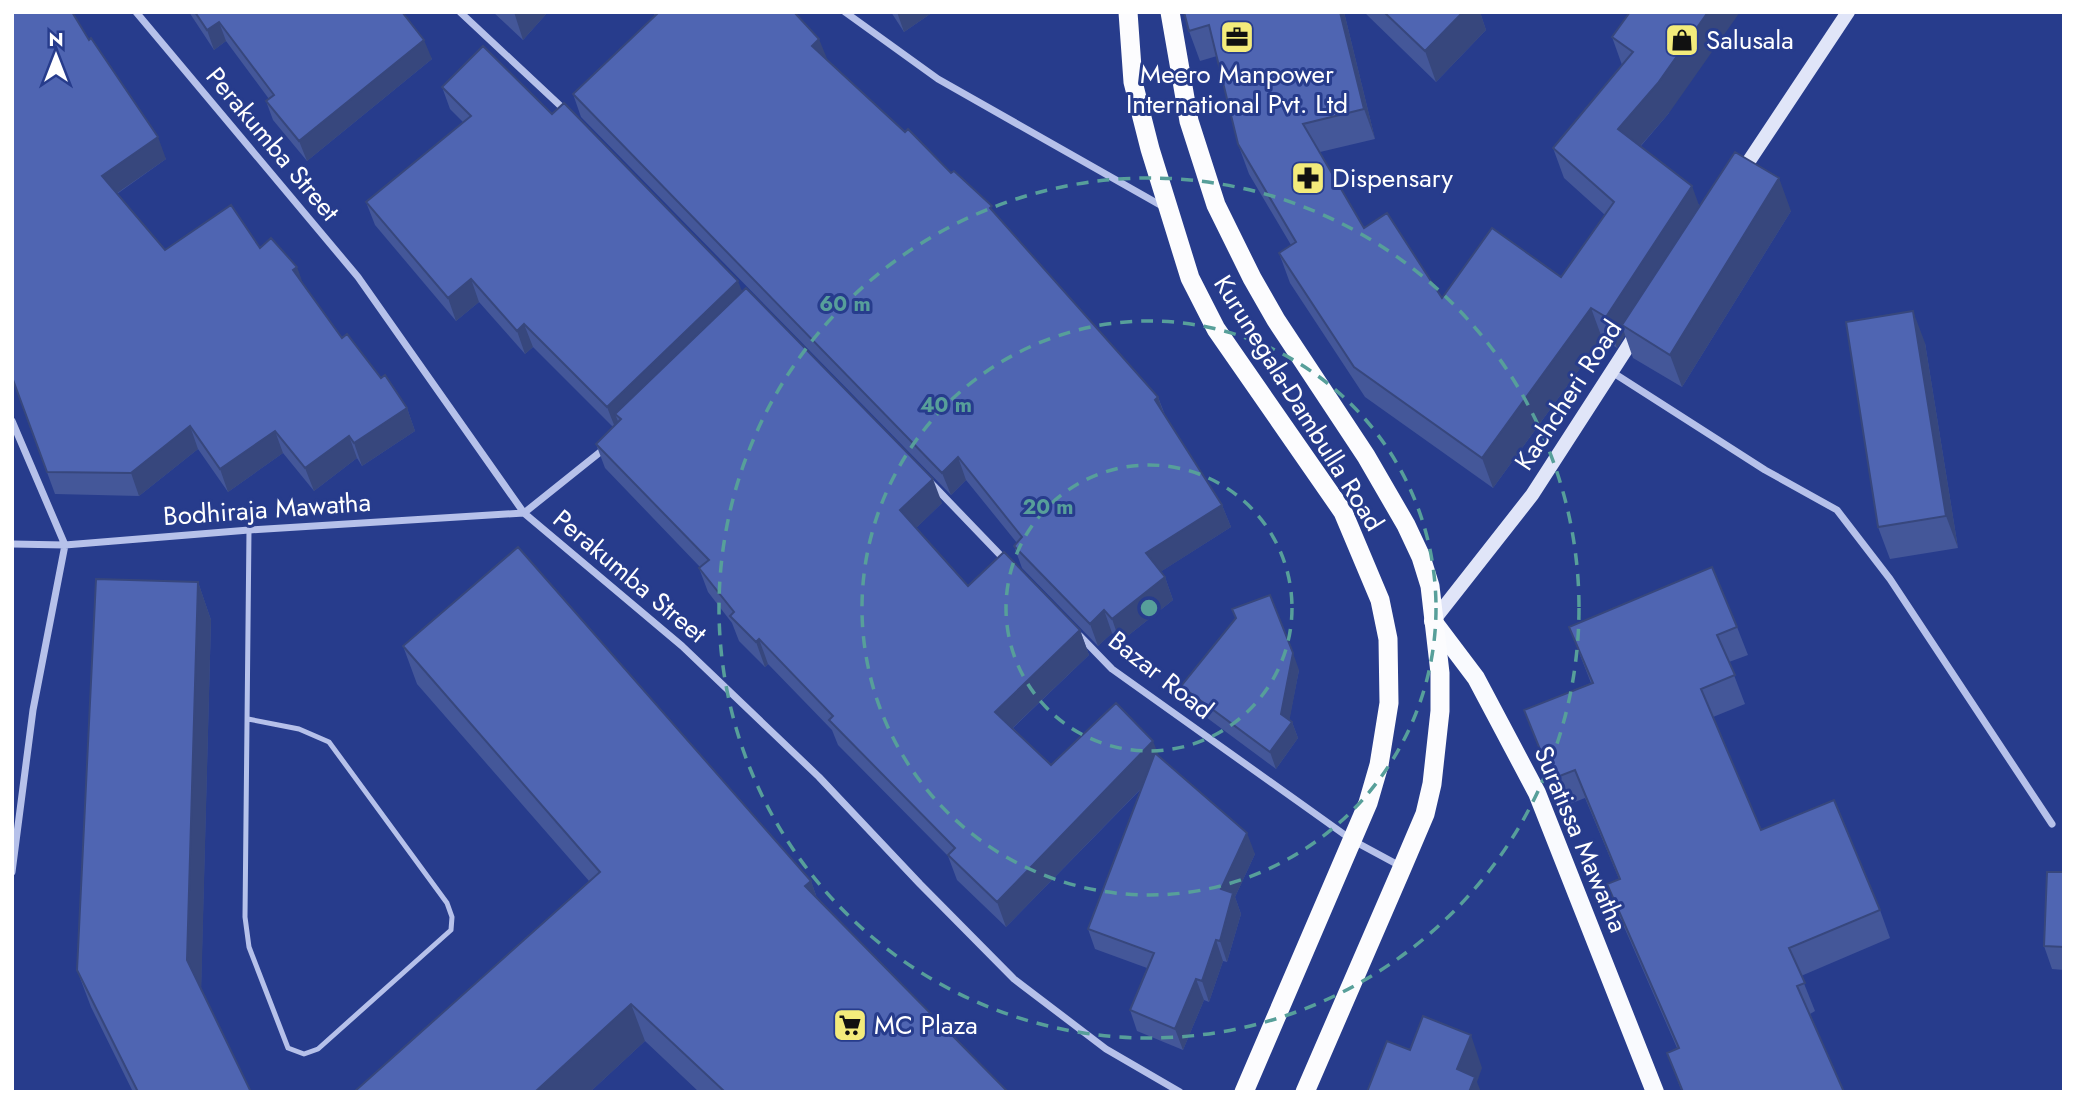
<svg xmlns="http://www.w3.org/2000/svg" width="2076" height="1104" font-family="Jost,sans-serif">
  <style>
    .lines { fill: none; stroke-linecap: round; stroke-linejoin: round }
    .service { stroke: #b6c1ea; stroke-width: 5 }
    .minor { stroke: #b6c1ea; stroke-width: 7 }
    .secondary { stroke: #e0e5f8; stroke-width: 14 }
    .primary { stroke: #f9fafe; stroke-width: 18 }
    .trunk { stroke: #fcfcfe; stroke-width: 19 }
    .wall { fill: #445799 }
    .shaded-wall { fill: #37477d }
    .building { fill: #4f65b2; stroke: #37477d; stroke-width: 2 }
    .ring { fill: none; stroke: #579f9a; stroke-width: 3.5; stroke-dasharray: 12 9 }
    .labels { text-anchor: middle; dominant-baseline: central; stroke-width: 6; stroke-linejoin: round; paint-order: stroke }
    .poi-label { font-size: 26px; fill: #fff; stroke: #273c8c; text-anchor: start }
    .street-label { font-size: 26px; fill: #fff; stroke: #273c8c }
    .centre { fill: #579f9a; stroke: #273c8c; stroke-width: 3.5 }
    .ring-label { font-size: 21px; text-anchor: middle; font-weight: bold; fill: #579f9a; stroke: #273c8c; stroke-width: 6; stroke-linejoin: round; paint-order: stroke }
  </style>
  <rect width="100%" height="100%" fill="#273c8c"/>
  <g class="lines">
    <!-- service -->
    <path class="service" d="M 248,719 L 299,729 L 329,742 L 447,903 L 452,917 L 451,930 L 318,1049 L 304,1054 L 288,1048 L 249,947 L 245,917 L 249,530"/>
    <!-- minor -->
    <path class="minor" d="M 136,12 L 358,277 L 524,513 L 682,646 L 819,777 L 920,884 L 1014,979 L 1106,1049 L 1180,1092
      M 460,12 L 567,112
      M 845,12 L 938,79 L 1162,206
      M 1612,372 L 1765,470 L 1837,510 L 1890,579 L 2052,824
      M 12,421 L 65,545 L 33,710 L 12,872
      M 931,483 L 1005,560
      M 524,513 L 604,449
      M 12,544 L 65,545 L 249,530 L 524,513
      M 1080,636 L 1112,669 L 1352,840 L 1402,867"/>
    <!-- secondary -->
    <path class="secondary" d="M 1739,176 L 1848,12
      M 1433,621 L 1532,495 L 1638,331"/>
    <!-- primary -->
    <path class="primary" d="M 1433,621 L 1476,678 L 1537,793 L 1655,1092"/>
    <!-- trunk -->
    <path class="trunk" d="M 1128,12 L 1133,82 L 1150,149 L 1190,278 L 1216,329 L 1343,512 L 1380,600 L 1388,639 L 1389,703 L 1379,765 L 1368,803 L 1244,1092
      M 1170,12 L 1189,121 L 1216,205 L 1252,278 L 1276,320 L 1366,456 L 1406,525 L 1421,557 L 1430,586 L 1440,673 L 1440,711 L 1432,784 L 1425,814 L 1402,868 L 1305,1092"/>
  </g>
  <!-- wall -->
  <path class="wall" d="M 189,12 L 402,12 L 432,59 L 307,161 L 273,120 L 266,101 L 269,99 L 226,41 L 214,50 Z
    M 493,12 L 548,12 L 523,40 Z
    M 654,12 L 794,12 L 827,60 L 995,214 L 1158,397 L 1165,415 L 1222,505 L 1231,527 L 1160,572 L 1165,577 L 1173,600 L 1120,642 L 1112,633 L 1098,646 L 1022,568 L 1014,546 L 1017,543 L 966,480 L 951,495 L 581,117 L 573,94 L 655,17 Z
    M 891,12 L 933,12 L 904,32 Z
    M 1184,12 L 1344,12 L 1375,139 L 1320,152 L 1364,228 L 1442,298 L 1561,277 L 1605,215 L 1564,178 L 1553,148 L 1622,65 L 1612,37 L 1630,12 L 1669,113 L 1641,146 L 1700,206 L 1791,211 L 1682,387 L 1633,358 L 1625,335 L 1617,348 L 1602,338 L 1493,488 L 1365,397 L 1290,283 L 1279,253 L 1291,245 L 1249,174 L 1238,144 L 1217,56 L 1200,61 L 1189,31 Z
    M 1364,12 L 1480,12 L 1486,30 L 1436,82 Z
    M 89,40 L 166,159 L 117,194 L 165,250 L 260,248 L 303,285 L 342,338 L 407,408 L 415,431 L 362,466 L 357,458 L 314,491 L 283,453 L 228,492 L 198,449 L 139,496 L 55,494 L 12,377 Z
    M 442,87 L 552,114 L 742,291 L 942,503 L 916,528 L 968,586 L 1080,630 L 1089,655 L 1013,728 L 1051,765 L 1159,757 L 1255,854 L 1235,897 L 1241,914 L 1227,962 L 1223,961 L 1209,1002 L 1204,1000 L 1183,1050 L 1137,1031 L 1130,1010 L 1147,968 L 1095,949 L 1088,929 L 1142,788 L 1006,927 L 957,880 L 948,856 L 838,745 L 832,730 L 768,664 L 765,667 L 739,641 L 732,623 L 708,592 L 699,568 L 700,567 L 605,468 L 596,444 L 613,427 L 533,347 L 525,354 L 479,302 L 456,321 L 375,225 L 366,202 L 463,122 L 450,109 Z
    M 1925,343 L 1958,548 L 1890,559 L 1878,527 Z
    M 198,582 L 211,620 L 201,989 L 251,1092 L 133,1092 L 91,1007 L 77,970 Z
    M 1569,627 L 1737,627 L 1748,655 L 1729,662 L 1745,704 L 1713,717 L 1761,830 L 1880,910 L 1890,938 L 1801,976 L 1815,1011 L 1810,1014 L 1844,1092 L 1682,1092 L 1667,1053 L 1677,1048 L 1618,913 L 1607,884 L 1619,879 L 1585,798 L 1562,807 L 1524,710 L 1591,683 Z
    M 403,646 L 811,881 L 817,898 L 1008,1092 L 699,1092 L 645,1041 L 590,1092 L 354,1092 L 589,881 L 417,684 Z
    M 1299,670 L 1289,720 L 1292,722 L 1298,738 L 1276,769 L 1187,703 L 1181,686 Z
    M 2064,872 L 2064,970 L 2052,969 L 2044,946 Z"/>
  <!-- shaded-wall -->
  <path class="shaded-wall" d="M 514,12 L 548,12 L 523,40 Z
    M 897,12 L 933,12 L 904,32 Z
    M 1340,12 L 1344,12 L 1375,139 L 1364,109 Z
    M 1463,12 L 1480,12 L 1486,30 L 1436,82 L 1425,51 Z
    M 1708,12 L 1740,12 L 1669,113 L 1629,159 L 1618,129 Z
    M 219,22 L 226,41 L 214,50 L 207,30 Z
    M 819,39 L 828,61 L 812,46 Z
    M 424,40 L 432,59 L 307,161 L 299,141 Z
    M 158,137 L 166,159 L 110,198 L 102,176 Z
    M 1779,178 L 1791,211 L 1682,387 L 1670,355 Z
    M 1692,186 L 1703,216 L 1622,325 L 1625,335 L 1617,348 L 1606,317 Z
    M 297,267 L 305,289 L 293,270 Z
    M 471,279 L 479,302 L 456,321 L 448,298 Z
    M 738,281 L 747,304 L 615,414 L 620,426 L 616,430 L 607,407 Z
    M 1591,308 L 1602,338 L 1493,488 L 1482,458 Z
    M 1913,311 L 1925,343 L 1958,548 L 1946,516 Z
    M 524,324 L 533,347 L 525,354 L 517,331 Z
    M 1158,397 L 1166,420 L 1155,400 Z
    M 407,408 L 415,431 L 362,466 L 354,443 Z
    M 190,426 L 198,449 L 139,496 L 131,473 Z
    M 275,431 L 283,453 L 228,492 L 220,469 Z
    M 349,436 L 357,458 L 314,491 L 305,468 Z
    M 958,457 L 966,480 L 951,495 L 942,473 Z
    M 933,479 L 942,503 L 909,535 L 900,510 Z
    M 1222,505 L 1231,527 L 1154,576 L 1146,553 Z
    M 1165,577 L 1173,600 L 1120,642 L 1112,619 Z
    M 198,582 L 211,620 L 201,998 L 187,960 Z
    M 1104,610 L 1112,633 L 1098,646 L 1090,624 Z
    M 1080,630 L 1089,655 L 1004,736 L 995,712 Z
    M 759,639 L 768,664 L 765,667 L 756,642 Z
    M 1293,653 L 1299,670 L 1288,728 L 1292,722 L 1298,738 L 1276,769 L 1270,752 L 1281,714 Z
    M 1153,741 L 1163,766 L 1006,927 L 997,902 Z
    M 1247,833 L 1255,854 L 1235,897 L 1241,914 L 1227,962 L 1220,941 L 1221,889 Z
    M 811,881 L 824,919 L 805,886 Z
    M 1216,940 L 1223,961 L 1209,1002 L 1202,981 Z
    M 1196,979 L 1204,1000 L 1183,1050 L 1175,1029 Z
    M 631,1004 L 645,1041 L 590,1092 L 535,1092 Z
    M 1471,1035 L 1482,1068 L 1477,1082 L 1481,1092 L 1465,1092 L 1457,1069 Z"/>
  <!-- building -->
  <path class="building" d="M 12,12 L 72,12 L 89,40 L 91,38 L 158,137 L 102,176 L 165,250 L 231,205 L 260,248 L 271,238 L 297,267 L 293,270 L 342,338 L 347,334 L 381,378 L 385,375 L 407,408 L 354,443 L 349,436 L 305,468 L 275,431 L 220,469 L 190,426 L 131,473 L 47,472 L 12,377 Z
    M 195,12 L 402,12 L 424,40 L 299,141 L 266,101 L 274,95 L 219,22 L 207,30 Z
    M 659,12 L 794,12 L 819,39 L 812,46 L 905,132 L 908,129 L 951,173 L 954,171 L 992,206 L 990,208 L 1158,397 L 1155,400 L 1222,505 L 1146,553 L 1165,577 L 1112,619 L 1104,610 L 1090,624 L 1014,546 L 1022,537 L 958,457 L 942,473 L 573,94 Z
    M 1184,12 L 1340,12 L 1364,109 L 1303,124 L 1364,228 L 1387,213 L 1442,298 L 1492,228 L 1561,277 L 1614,202 L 1553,148 L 1633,52 L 1612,37 L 1630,12 L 1708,12 L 1658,83 L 1618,129 L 1692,186 L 1606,317 L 1591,308 L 1482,458 L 1354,367 L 1279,253 L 1296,242 L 1238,144 L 1209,25 L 1189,31 Z
    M 1384,12 L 1463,12 L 1425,51 Z
    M 483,46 L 552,114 L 564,103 L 738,281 L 607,407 L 524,324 L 517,331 L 471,279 L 448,298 L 366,202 L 471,116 L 442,87 Z
    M 1735,152 L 1779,178 L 1670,355 L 1622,325 Z
    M 746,288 L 933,479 L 900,510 L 968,586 L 1004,552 L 1080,630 L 995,712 L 1051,765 L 1116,703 L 1153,741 L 997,902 L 948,855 L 955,848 L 829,720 L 833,716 L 759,639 L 756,642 L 730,616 L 734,612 L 699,568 L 709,560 L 596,444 L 621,419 L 615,414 Z
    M 1913,311 L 1946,516 L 1878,527 L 1846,322 Z
    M 518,547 L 811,881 L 805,886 L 1008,1092 L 725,1092 L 631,1004 L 535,1092 L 354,1092 L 600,872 L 403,646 Z
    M 1712,567 L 1737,627 L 1717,635 L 1735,675 L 1701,689 L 1761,830 L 1834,800 L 1880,910 L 1789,948 L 1805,983 L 1797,986 L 1844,1092 L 1683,1092 L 1667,1053 L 1679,1048 L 1607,884 L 1620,879 L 1575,770 L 1552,779 L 1524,710 L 1593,683 L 1569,627 Z
    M 96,579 L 198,582 L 187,960 L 251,1092 L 138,1092 L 77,970 Z
    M 1270,595 L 1293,653 L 1281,714 L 1292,722 L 1270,752 L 1181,686 L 1236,618 L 1232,609 Z
    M 1155,753 L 1247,833 L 1221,889 L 1233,893 L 1220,941 L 1216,940 L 1202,981 L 1196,979 L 1175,1029 L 1130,1010 L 1154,953 L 1088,929 Z
    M 2047,872 L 2064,872 L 2064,947 L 2044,946 Z
    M 1423,1016 L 1471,1035 L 1457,1069 L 1475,1077 L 1469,1092 L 1367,1092 L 1387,1041 L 1410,1050 Z"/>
  <!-- distance rings -->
  <g class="ring">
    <circle cx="1149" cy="608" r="143"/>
    <circle cx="1149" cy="608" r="287"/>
    <circle cx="1149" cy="608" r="430"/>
  </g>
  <!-- icons -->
  <defs>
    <g id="office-square" transform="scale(1.75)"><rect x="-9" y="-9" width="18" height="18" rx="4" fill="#f3eb7b" stroke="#273c8c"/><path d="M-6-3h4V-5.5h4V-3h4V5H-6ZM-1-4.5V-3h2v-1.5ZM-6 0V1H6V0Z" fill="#111"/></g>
    <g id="shop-square" transform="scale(1.75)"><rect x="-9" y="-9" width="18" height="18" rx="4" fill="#f3eb7b" stroke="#273c8c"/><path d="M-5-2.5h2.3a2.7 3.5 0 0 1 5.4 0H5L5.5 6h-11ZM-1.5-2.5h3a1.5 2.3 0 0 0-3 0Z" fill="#111"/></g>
    <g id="pharmacy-square" transform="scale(1.75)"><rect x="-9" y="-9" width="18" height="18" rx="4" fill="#f3eb7b" stroke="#273c8c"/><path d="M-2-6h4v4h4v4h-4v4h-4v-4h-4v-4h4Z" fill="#111"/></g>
    <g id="supermarket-square" transform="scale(1.75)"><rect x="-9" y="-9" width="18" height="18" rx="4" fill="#f3eb7b" stroke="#273c8c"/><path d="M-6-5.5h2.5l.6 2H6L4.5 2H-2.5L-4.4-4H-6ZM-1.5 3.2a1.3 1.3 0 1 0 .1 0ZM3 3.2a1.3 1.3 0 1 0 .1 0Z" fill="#111"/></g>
  </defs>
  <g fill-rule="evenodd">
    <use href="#office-square" x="1237" y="37"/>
    <use href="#shop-square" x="1682" y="40"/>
    <use href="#pharmacy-square" x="1308" y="178"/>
    <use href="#supermarket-square" x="850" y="1025"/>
  </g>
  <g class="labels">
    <!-- poi labels -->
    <g class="poi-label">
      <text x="1706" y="40">Salusala</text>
      <text x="1237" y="74" text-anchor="middle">Meero Manpower<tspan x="1237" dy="30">International Pvt. Ltd</tspan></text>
      <text x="1332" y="178">Dispensary</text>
      <text x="874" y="1025">MC Plaza</text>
    </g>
    <!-- street labels -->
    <g class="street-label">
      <text transform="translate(273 144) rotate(50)">Perakumba Street</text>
      <text transform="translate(1568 395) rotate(-57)">Kachcheri Road</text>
      <text transform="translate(1299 403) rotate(58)">Kurunegala-Dambulla Road</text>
      <text transform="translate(267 509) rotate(-4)">Bodhiraja Mawatha</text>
      <text transform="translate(630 576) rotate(40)">Perakumba Street</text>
      <text transform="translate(1161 675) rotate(38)">Bazar Road</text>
      <text transform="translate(1581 839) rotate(67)">Suratissa Mawatha</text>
    </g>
  </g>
  <circle cx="1149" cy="608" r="10" class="centre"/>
  <g class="ring-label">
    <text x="845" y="311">60 m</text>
    <text x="946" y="412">40 m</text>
    <text x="1048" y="514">20 m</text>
  </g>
  <!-- border -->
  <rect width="2076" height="1104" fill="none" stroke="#ffffff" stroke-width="28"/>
  <!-- north arrow -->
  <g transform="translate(56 56)" stroke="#273c8c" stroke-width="5" paint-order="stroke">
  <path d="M0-5L12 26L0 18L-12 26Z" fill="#ffffff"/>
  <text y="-10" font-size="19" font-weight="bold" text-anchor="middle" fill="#ffffff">N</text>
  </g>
</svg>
